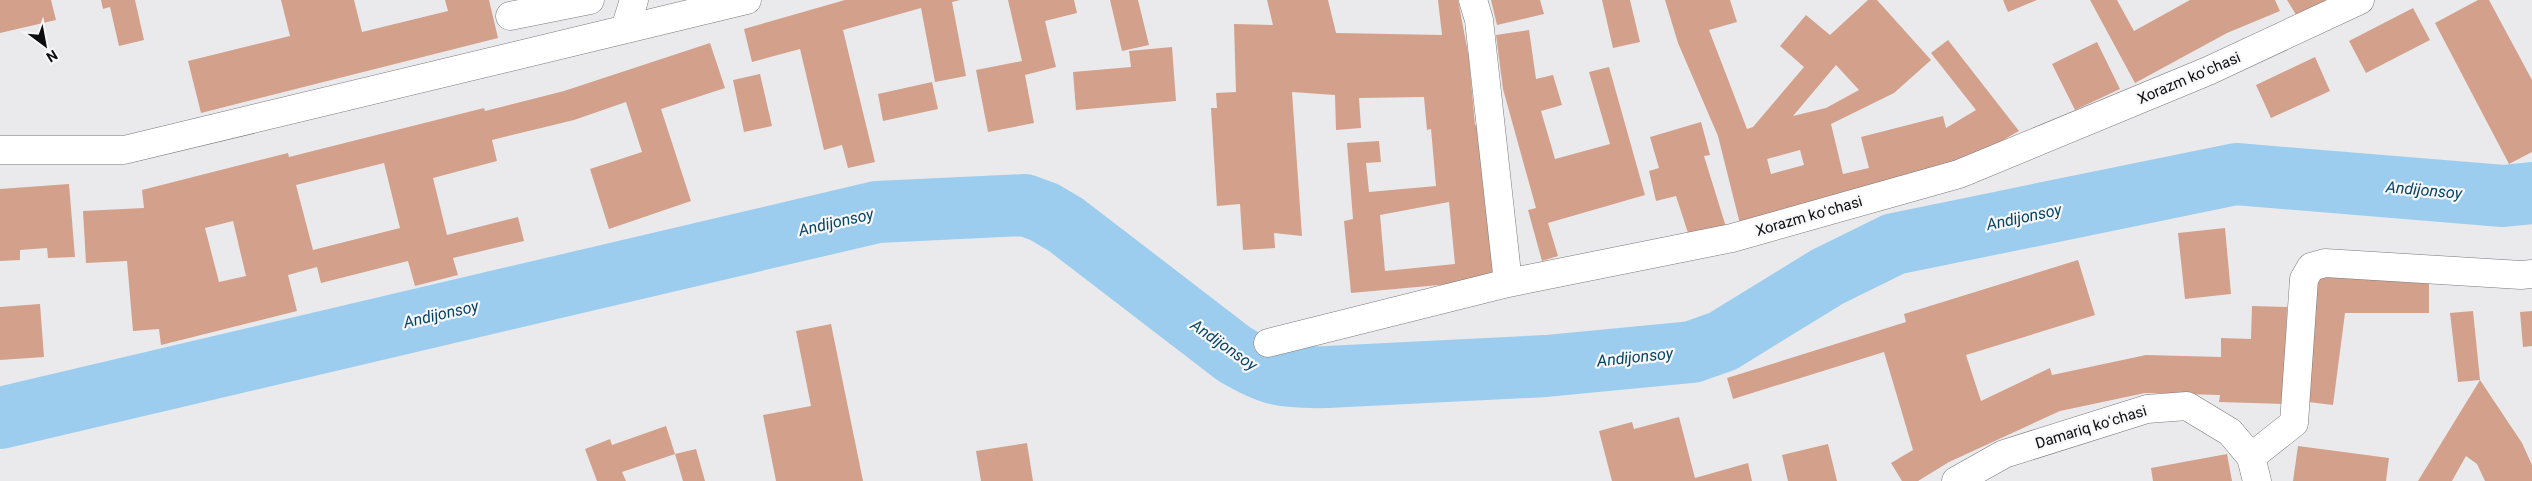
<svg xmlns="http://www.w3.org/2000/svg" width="2532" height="481" font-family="Roboto,sans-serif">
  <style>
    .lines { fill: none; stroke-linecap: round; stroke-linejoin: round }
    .river { stroke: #9dcdee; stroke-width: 62 }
    .building { fill: #d3a08b; fill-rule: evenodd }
    .minor-casing { stroke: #79797c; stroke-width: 29 }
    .minor { stroke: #fff; stroke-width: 28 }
    .labels { text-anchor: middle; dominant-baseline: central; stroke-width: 4.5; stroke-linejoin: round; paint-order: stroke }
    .street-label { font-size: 15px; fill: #0d0d0e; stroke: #f7f7fa }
    .water-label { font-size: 16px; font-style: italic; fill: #044463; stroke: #f7f7fa }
  </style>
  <rect width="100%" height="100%" fill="#eaeaec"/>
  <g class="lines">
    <!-- river -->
    <path class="river" d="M 0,418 L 877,212 L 1025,205 L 1044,212 L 1066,225 L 1234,354 C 1271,376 1284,378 1327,377 L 1546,366 L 1692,352 L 1723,341 L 1827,277 L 1894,244 L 2236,174 L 2503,196 L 2532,193"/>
  </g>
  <!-- building -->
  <path class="building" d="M 0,0 L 51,0 L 56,20 L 0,33 Z
    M 101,0 L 135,0 L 144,40 L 119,46 L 110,7 L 103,9 Z
    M 281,0 L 354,0 L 362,32 L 448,11 L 445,0 L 489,0 L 498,38 L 201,113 L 188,61 L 290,36 Z
    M 845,0 L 960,0 L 952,2 L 966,76 L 935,82 L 921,8 L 843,30 L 875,162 L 848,168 L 842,145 L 824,150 L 800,49 L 752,62 L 744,29 Z
    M 1008,0 L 1074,0 L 1077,13 L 1045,21 L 1056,67 L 1025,75 L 1034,123 L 988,132 L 976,70 L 1022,61 Z
    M 1110,0 L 1138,0 L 1149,45 L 1122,51 Z
    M 1267,0 L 1328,0 L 1336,33 L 1442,35 L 1438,0 L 1458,0 L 1469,58 L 1475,125 L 1480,124 L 1494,280 L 1351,293 L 1344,221 L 1353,219 L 1347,143 L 1379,141 L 1381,162 L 1366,163 L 1369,192 L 1436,186 L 1431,129 L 1427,130 L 1424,97 L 1359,98 L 1361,128 L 1336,130 L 1335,95 L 1292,92 L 1302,236 L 1274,233 L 1275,248 L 1243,250 L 1240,204 L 1217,206 L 1211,108 L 1217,108 L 1216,93 L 1236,92 L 1234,24 L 1273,25 ZM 1449,202 L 1455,264 L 1385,271 L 1380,215 Z
    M 1491,0 L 1540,0 L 1544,14 L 1497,25 Z
    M 1602,0 L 1630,0 L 1640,42 L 1613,48 Z
    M 1665,0 L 1730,0 L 1737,22 L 1709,30 L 1747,129 L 1753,127 L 1804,67 L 1780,46 L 1806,15 L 1830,35 L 1868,0 L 1877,0 L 1931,60 L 1894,93 L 1831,124 L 1843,174 L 1869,168 L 1861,137 L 1943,116 L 1946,128 L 1976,110 L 1931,53 L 1948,40 L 2019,131 L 1956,167 L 1741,228 L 1718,136 L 1678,43 ZM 1836,65 L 1859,90 L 1826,108 L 1793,116 ZM 1800,150 L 1804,165 L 1771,174 L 1767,159 Z
    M 2003,0 L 2037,0 L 2008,12 Z
    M 2090,0 L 2117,0 L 2134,31 L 2190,0 L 2275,0 L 2280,11 L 2227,33 L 2135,83 Z
    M 2287,0 L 2328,0 L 2298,18 Z
    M 2478,0 L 2489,0 L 2532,80 L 2532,152 L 2509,164 L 2435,23 Z
    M 2413,8 L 2430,40 L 2366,73 L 2349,41 Z
    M 1529,30 L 1536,79 L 1553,75 L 1562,105 L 1541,111 L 1555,159 L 1610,144 L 1589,72 L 1609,67 L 1645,195 L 1548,223 L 1558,256 L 1542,261 L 1528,210 L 1536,208 L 1503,89 L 1496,35 Z
    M 2097,42 L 2120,89 L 2075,110 L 2052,64 Z
    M 710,43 L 725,88 L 661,109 L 691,201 L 609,229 L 590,169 L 642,152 L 626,102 L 574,120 L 492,140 L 497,161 L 433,178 L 447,235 L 518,217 L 524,241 L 453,258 L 458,275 L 415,286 L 408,261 L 321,283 L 317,267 L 288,275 L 297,311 L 161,345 L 159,329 L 133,331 L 127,261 L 86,263 L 83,211 L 144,208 L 142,190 L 288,153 L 289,157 L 484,108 L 485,111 L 564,91 ZM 384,163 L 400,228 L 313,250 L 296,185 ZM 233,221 L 246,276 L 219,282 L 205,228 Z
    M 1172,47 L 1176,101 L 1076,110 L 1073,72 L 1131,67 L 1129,51 Z
    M 2315,57 L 2330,91 L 2271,118 L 2256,85 Z
    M 760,74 L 772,126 L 744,132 L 733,80 Z
    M 932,82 L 938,109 L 883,121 L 878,94 Z
    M 1701,122 L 1710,155 L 1704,156 L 1726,227 L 1690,239 L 1676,196 L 1656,201 L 1649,171 L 1659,168 L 1650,137 Z
    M 69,184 L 75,257 L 48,258 L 47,248 L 20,250 L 20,260 L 0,261 L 0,189 Z
    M 2225,228 L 2231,294 L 2185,299 L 2178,233 Z
    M 2078,260 L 2095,315 L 1966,355 L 1981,401 L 2050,368 L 2052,375 L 2146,355 L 2221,357 L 2221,338 L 2251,339 L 2252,306 L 2287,307 L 2285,404 L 2219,402 L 2220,395 L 2145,393 L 2060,411 L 1949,462 L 1918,481 L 1902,481 L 1891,463 L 1913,450 L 1884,352 L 1733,399 L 1727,378 L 1906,322 L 1904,314 Z
    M 2317,276 L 2429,277 L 2429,313 L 2345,313 L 2333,405 L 2300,401 Z
    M 40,304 L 44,357 L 0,360 L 0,307 Z
    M 2473,311 L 2480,380 L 2458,382 L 2450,313 Z
    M 2532,311 L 2532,346 L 2523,347 L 2520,312 Z
    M 831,324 L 863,481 L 776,481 L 763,415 L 811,406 L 796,331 Z
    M 2480,380 L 2522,443 L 2532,465 L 2532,481 L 2485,481 L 2477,464 L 2466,456 L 2452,481 L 2418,481 Z
    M 1679,417 L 1695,478 L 1748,463 L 1752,481 L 1612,481 L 1599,431 L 1632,422 L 1634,429 Z
    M 666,426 L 675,454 L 696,449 L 705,481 L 683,481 L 675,454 L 622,472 L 626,481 L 597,481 L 585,449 L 610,439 L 612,445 Z
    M 1027,443 L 1033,481 L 981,481 L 976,451 Z
    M 1828,444 L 1837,481 L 1788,481 L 1782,455 Z
    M 2298,446 L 2389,458 L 2386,481 L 2293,481 Z
    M 2227,454 L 2232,481 L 2153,481 L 2151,468 Z"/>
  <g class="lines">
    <!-- minor casing -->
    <g class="minor-casing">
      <path id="minor" d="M 1473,0 L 1479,20 L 1508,283 L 1732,238 L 1959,174 L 2208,71 L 2360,0
        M 510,16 L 590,0
        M 625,29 L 634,0
        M 0,150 L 124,150 L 747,0
        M 1268,343 L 1508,283
        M 2251,457 L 2294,423 L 2304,279 L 2311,267 L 2325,263 L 2521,275 L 2532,274
        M 1956,481 L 2004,454 L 2147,409 L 2187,406 L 2230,432 L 2251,457 L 2257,481"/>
    </g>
    <!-- minor -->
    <use href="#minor" class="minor"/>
  </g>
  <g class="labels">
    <!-- street labels -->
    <g class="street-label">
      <text transform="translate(2189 78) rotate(-23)">Xorazm koʻchasi</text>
      <text transform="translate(1809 216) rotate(-16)">Xorazm koʻchasi</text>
      <text transform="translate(2091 427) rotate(-17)">Damariq koʻchasi</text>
    </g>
    <!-- water labels -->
    <g class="water-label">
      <text transform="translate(2424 190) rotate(5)">Andijonsoy</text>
      <text transform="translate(2024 217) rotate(-12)">Andijonsoy</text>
      <text transform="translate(836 222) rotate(-13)">Andijonsoy</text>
      <text transform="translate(441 314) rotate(-13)">Andijonsoy</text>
      <text transform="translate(1224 345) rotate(35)">Andijonsoy</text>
      <text transform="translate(1635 357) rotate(-6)">Andijonsoy</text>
    </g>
  </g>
  <!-- north arrow -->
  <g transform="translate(45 45) rotate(148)" stroke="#f7f7fa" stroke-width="4" paint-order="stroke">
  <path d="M0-4L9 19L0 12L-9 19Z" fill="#0d0d0e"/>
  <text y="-8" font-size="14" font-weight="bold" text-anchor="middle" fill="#0d0d0e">N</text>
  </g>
</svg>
